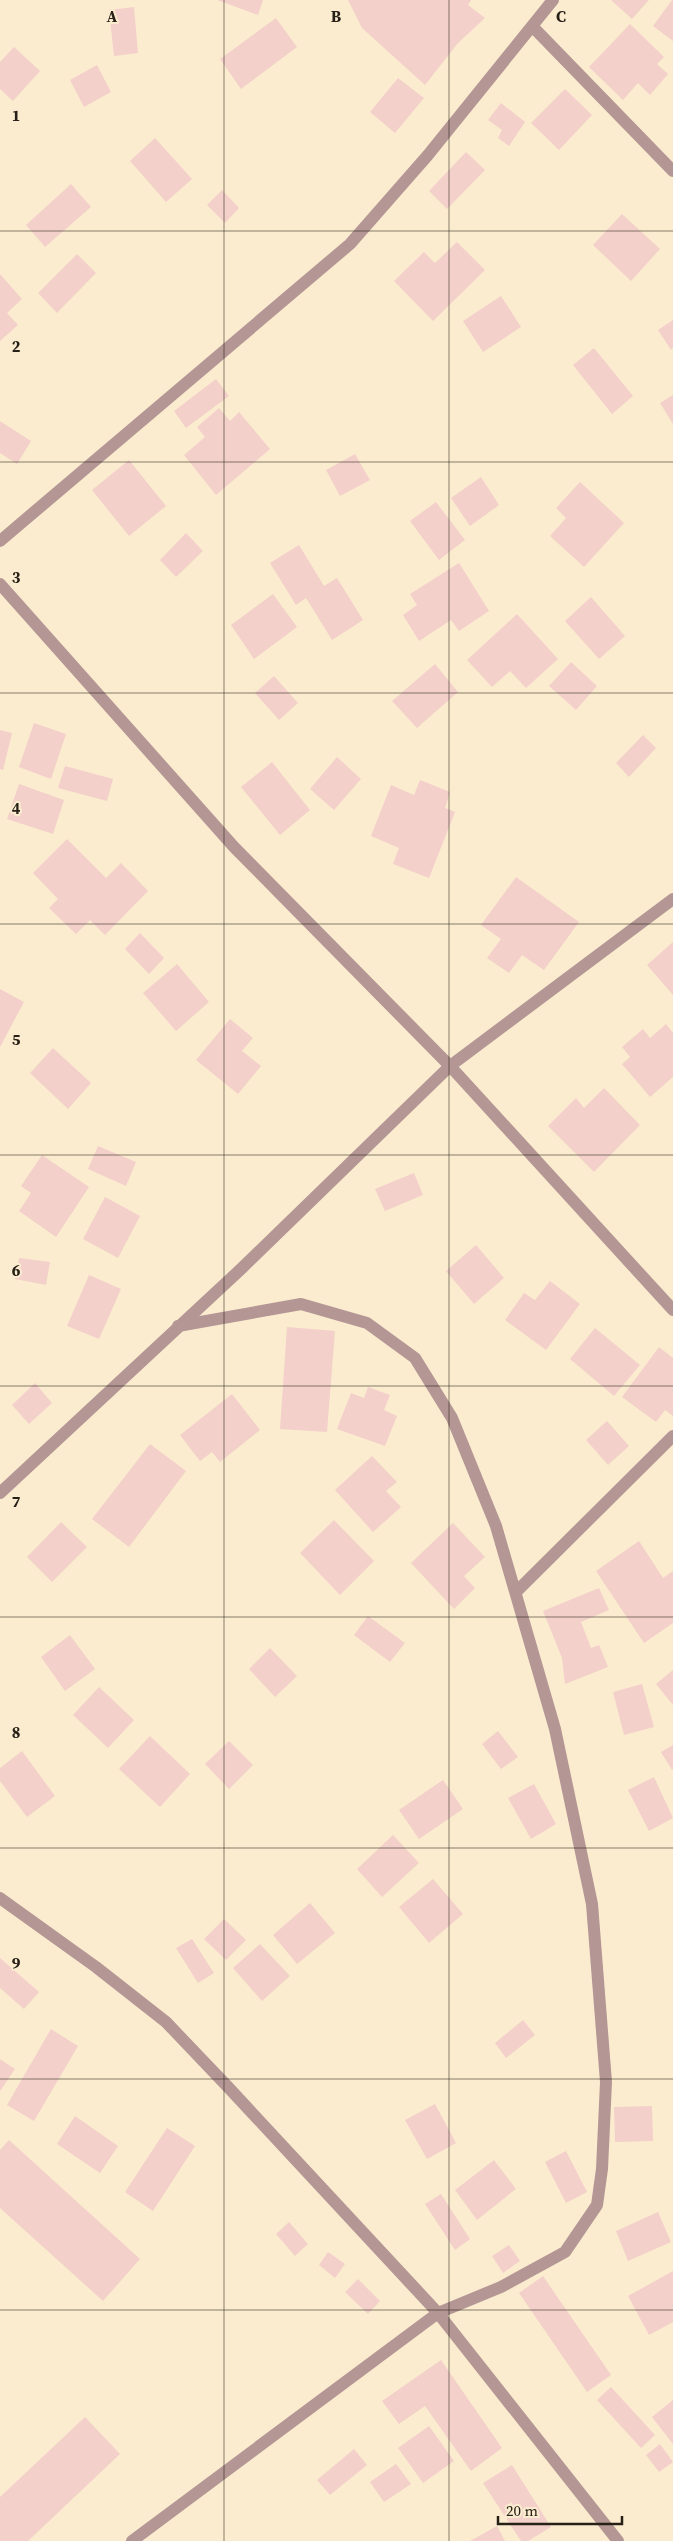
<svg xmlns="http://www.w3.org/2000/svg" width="673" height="2541" font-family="'Source Serif 4',serif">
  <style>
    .building { fill: #f3d0c9 }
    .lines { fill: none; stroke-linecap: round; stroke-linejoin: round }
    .minor { stroke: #b49694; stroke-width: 12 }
    .tertiary { stroke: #b49694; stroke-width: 12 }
    .grid { fill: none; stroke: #262016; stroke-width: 1; stroke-opacity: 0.55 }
    .grid-label { font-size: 16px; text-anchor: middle; font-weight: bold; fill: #262016; stroke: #fbecd0; stroke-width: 4; stroke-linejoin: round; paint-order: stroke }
  </style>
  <rect width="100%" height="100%" fill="#fbecd0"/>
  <!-- building -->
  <path class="building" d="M 217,0 L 263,0 L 258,15 Z
    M 348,0 L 471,0 L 468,5 L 485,18 L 458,43 L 425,85 L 362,28 Z
    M 611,0 L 649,0 L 632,19 Z
    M 672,0 L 673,0 L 673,41 L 653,26 Z
    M 134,7 L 138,53 L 114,56 L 109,10 Z
    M 276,18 L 297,47 L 241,89 L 220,59 Z
    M 630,24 L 664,57 L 657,64 L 668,74 L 650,95 L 638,83 L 623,100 L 589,67 Z
    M 14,47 L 40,71 L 13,101 L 0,89 L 0,62 Z
    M 97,65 L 111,92 L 84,107 L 70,80 Z
    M 398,78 L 424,98 L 395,133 L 370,112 Z
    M 565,89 L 592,115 L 559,150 L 531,123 Z
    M 501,103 L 525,122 L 509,146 L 498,138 L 502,130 L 488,120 Z
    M 155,138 L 192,179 L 166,202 L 130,161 Z
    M 466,152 L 485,170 L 447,209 L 429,191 Z
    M 71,184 L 91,207 L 45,247 L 26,225 Z
    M 222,190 L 239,208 L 225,223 L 207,205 Z
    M 622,214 L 660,249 L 631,281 L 593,245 Z
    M 457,242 L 485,270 L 433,321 L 394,281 L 424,252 L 435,263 Z
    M 77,254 L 96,273 L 57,313 L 38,293 Z
    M 0,274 L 22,299 L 7,313 L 18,325 L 0,341 Z
    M 501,296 L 521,327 L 483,352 L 463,321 Z
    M 673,320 L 673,348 L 671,350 L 658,330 Z
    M 594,348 L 633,396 L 612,414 L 573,365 Z
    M 216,379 L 229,396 L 186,428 L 174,411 Z
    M 673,395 L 673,424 L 660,403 Z
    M 219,408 L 230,421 L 239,412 L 270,449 L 216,495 L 184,455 L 205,437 L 197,427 Z
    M 0,421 L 31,441 L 17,464 L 0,453 Z
    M 355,454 L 370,480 L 340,496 L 326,470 Z
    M 129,460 L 166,506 L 129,536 L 92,490 Z
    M 481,477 L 499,505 L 470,526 L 451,498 Z
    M 580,482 L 624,523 L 584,567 L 550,536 L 566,518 L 556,508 Z
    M 436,502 L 465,540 L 439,560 L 410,521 Z
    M 186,533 L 203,551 L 176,577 L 160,560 Z
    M 299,545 L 324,586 L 337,578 L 363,620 L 332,640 L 306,598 L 296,605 L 270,563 Z
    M 459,563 L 489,611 L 459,631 L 451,620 L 419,641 L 403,615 L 417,605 L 410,594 Z
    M 273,594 L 297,627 L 254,659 L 231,625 Z
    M 591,597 L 625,636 L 599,659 L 565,621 Z
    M 517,614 L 558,659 L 526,688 L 510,671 L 492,687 L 467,660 Z
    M 571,662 L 597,686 L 576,710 L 549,686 Z
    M 435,664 L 458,692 L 417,728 L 392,701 Z
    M 274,676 L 298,703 L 279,720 L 255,693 Z
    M 34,723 L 66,734 L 51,779 L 19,767 Z
    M 0,730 L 12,733 L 3,770 L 0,769 Z
    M 643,735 L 656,748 L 629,777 L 616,763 Z
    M 337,757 L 361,779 L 334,810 L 310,789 Z
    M 272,762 L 310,810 L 280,835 L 241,787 Z
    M 65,766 L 113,779 L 107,801 L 58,788 Z
    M 420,780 L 450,792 L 445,808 L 455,812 L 429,878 L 393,864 L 399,848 L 371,836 L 391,785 L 414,795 Z
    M 19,784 L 64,800 L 53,834 L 7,819 Z
    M 67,839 L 106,878 L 121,863 L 148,891 L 105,935 L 90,920 L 76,934 L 49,908 L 58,899 L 33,873 Z
    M 516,877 L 579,922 L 544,970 L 522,955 L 509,973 L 487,958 L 501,939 L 481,925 Z
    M 140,933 L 164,958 L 149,974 L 125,949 Z
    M 673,942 L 673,995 L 647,965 Z
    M 177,964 L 209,1002 L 176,1031 L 143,993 Z
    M 0,989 L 24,1002 L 0,1047 Z
    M 230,1019 L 253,1038 L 242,1051 L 261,1066 L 238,1094 L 196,1060 Z
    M 666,1024 L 673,1033 L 673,1077 L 650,1097 L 622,1064 L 630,1057 L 622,1047 L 643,1029 L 650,1038 Z
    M 53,1048 L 91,1083 L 68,1109 L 30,1073 Z
    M 604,1088 L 640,1125 L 594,1172 L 548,1126 L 576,1098 L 584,1108 Z
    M 98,1146 L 136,1162 L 126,1186 L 88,1169 Z
    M 42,1155 L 89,1187 L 56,1237 L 19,1211 L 31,1193 L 21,1186 Z
    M 414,1173 L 423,1195 L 385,1211 L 375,1189 Z
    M 105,1197 L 140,1216 L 118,1258 L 83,1239 Z
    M 476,1245 L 504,1278 L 474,1304 L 446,1271 Z
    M 19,1258 L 50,1262 L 46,1285 L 15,1279 Z
    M 89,1275 L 121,1289 L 99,1339 L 67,1326 Z
    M 550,1281 L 580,1304 L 546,1350 L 505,1320 L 524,1293 L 535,1300 Z
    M 287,1327 L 335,1331 L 327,1432 L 280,1429 Z
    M 595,1328 L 640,1365 L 614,1396 L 570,1359 Z
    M 659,1347 L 673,1358 L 673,1416 L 665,1410 L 656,1422 L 622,1397 Z
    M 35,1383 L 52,1403 L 29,1424 L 12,1405 Z
    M 368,1387 L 390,1395 L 384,1410 L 397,1416 L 385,1446 L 337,1429 L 351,1393 L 364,1398 Z
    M 232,1394 L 260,1430 L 220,1462 L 212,1452 L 200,1461 L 180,1435 Z
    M 607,1421 L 629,1446 L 608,1465 L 586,1440 Z
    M 150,1444 L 186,1471 L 129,1547 L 92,1519 Z
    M 372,1456 L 397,1482 L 386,1491 L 401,1507 L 373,1532 L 335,1490 Z
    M 334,1520 L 374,1561 L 340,1595 L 300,1553 Z
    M 61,1522 L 87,1547 L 52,1582 L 27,1557 Z
    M 453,1523 L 485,1557 L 464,1576 L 475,1588 L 454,1609 L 411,1563 Z
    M 639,1541 L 663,1578 L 673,1571 L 673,1623 L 644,1643 L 596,1571 Z
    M 599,1588 L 609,1610 L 581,1622 L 591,1648 L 599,1645 L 608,1667 L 565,1684 L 562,1658 L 543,1611 Z
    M 368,1616 L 405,1643 L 390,1662 L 354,1635 Z
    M 70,1635 L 95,1669 L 65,1691 L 41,1657 Z
    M 270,1648 L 297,1676 L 275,1697 L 249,1669 Z
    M 673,1670 L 673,1705 L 656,1684 Z
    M 642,1684 L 654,1727 L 624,1735 L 613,1692 Z
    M 99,1687 L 134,1720 L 108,1748 L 73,1715 Z
    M 498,1731 L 518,1757 L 501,1769 L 482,1744 Z
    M 150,1736 L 190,1774 L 160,1807 L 119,1769 Z
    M 229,1741 L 253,1765 L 229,1789 L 205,1764 Z
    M 673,1745 L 673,1769 L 672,1770 L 661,1752 Z
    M 22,1751 L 55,1796 L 27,1817 L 0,1781 L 0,1768 Z
    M 654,1777 L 673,1818 L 649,1831 L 628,1790 Z
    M 443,1780 L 463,1809 L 419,1839 L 399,1810 Z
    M 534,1784 L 556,1824 L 531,1839 L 508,1798 Z
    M 393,1835 L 419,1863 L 382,1897 L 357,1869 Z
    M 433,1879 L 463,1914 L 429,1943 L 399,1907 Z
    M 310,1903 L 335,1933 L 297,1964 L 273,1935 Z
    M 224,1919 L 246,1940 L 226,1960 L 204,1939 Z
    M 192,1939 L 214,1973 L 198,1983 L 176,1948 Z
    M 260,1944 L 290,1976 L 262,2001 L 233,1968 Z
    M 0,1958 L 39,1992 L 24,2009 L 0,1988 Z
    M 523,2020 L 535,2035 L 506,2058 L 495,2043 Z
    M 51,2029 L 78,2046 L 34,2121 L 7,2105 Z
    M 0,2059 L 15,2069 L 0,2091 Z
    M 435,2104 L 456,2143 L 427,2159 L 405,2120 Z
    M 652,2106 L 653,2141 L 615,2142 L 614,2107 Z
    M 75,2116 L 118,2146 L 100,2173 L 57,2144 Z
    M 167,2128 L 195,2146 L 153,2211 L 125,2192 Z
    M 9,2140 L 140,2259 L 103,2301 L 0,2208 L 0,2150 Z
    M 566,2151 L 587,2192 L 566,2203 L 545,2162 Z
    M 494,2160 L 516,2189 L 477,2220 L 455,2190 Z
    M 441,2194 L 470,2239 L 455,2250 L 425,2204 Z
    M 658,2212 L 671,2242 L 628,2261 L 616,2231 Z
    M 289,2222 L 308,2244 L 295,2256 L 276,2234 Z
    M 509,2245 L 520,2261 L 503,2273 L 492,2256 Z
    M 328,2252 L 345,2264 L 335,2278 L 319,2265 Z
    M 673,2271 L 673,2322 L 649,2335 L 628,2296 Z
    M 543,2276 L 611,2375 L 587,2392 L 519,2293 Z
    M 358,2279 L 380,2301 L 368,2314 L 345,2292 Z
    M 441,2360 L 502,2448 L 471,2471 L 425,2406 L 399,2424 L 382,2401 Z
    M 611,2387 L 655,2435 L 641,2448 L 597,2400 Z
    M 673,2400 L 673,2444 L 652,2417 Z
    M 85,2417 L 120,2454 L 28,2541 L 0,2541 L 0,2497 Z
    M 429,2426 L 454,2461 L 423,2483 L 398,2448 Z
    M 660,2444 L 673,2462 L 659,2472 L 646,2455 Z
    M 354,2449 L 367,2465 L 330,2495 L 317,2480 Z
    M 396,2464 L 411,2484 L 384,2502 L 370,2482 Z
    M 512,2465 L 551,2527 L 528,2541 L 521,2541 L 483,2483 Z
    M 497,2526 L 505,2541 L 470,2541 Z"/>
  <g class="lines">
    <!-- minor -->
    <path class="minor" d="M 532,26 L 673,171
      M 0,541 L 350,244 L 428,155 L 553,0
      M 0,584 L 234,847 L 450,1066 L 673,1310
      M 0,1493 L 242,1268 L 450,1066 L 673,899
      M 516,1592 L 673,1436
      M 132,2541 L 438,2313 L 501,2287 L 565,2252 L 597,2205 L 602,2169 L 606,2082 L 592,1904 L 555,1729 L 496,1526 L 452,1418 L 415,1358 L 367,1323 L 301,1304 L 178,1326"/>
    <!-- tertiary -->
    <path class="tertiary" d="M 0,1898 L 96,1967 L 166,2022 L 228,2087 L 438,2313 L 618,2541"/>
  </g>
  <!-- grid -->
  <path class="grid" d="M 224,0 L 224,2541M 449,0 L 449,2541M 0,231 L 673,231M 0,462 L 673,462M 0,693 L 673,693M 0,924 L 673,924M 0,1155 L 673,1155M 0,1386 L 673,1386M 0,1617 L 673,1617M 0,1848 L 673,1848M 0,2079 L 673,2079M 0,2310 L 673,2310"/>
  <g class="grid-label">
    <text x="112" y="22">A</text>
    <text x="336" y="22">B</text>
    <text x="561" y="22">C</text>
    <text x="16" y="121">1</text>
    <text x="16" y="352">2</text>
    <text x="16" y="583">3</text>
    <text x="16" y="814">4</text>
    <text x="16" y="1045">5</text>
    <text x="16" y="1276">6</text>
    <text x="16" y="1507">7</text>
    <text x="16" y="1738">8</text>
    <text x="16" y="1969">9</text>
  </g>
  <!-- scale -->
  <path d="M498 2516v8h124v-8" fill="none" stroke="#262016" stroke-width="2.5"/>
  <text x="506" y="2516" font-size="15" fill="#262016" stroke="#fbecd0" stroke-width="4" paint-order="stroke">20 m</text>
</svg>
